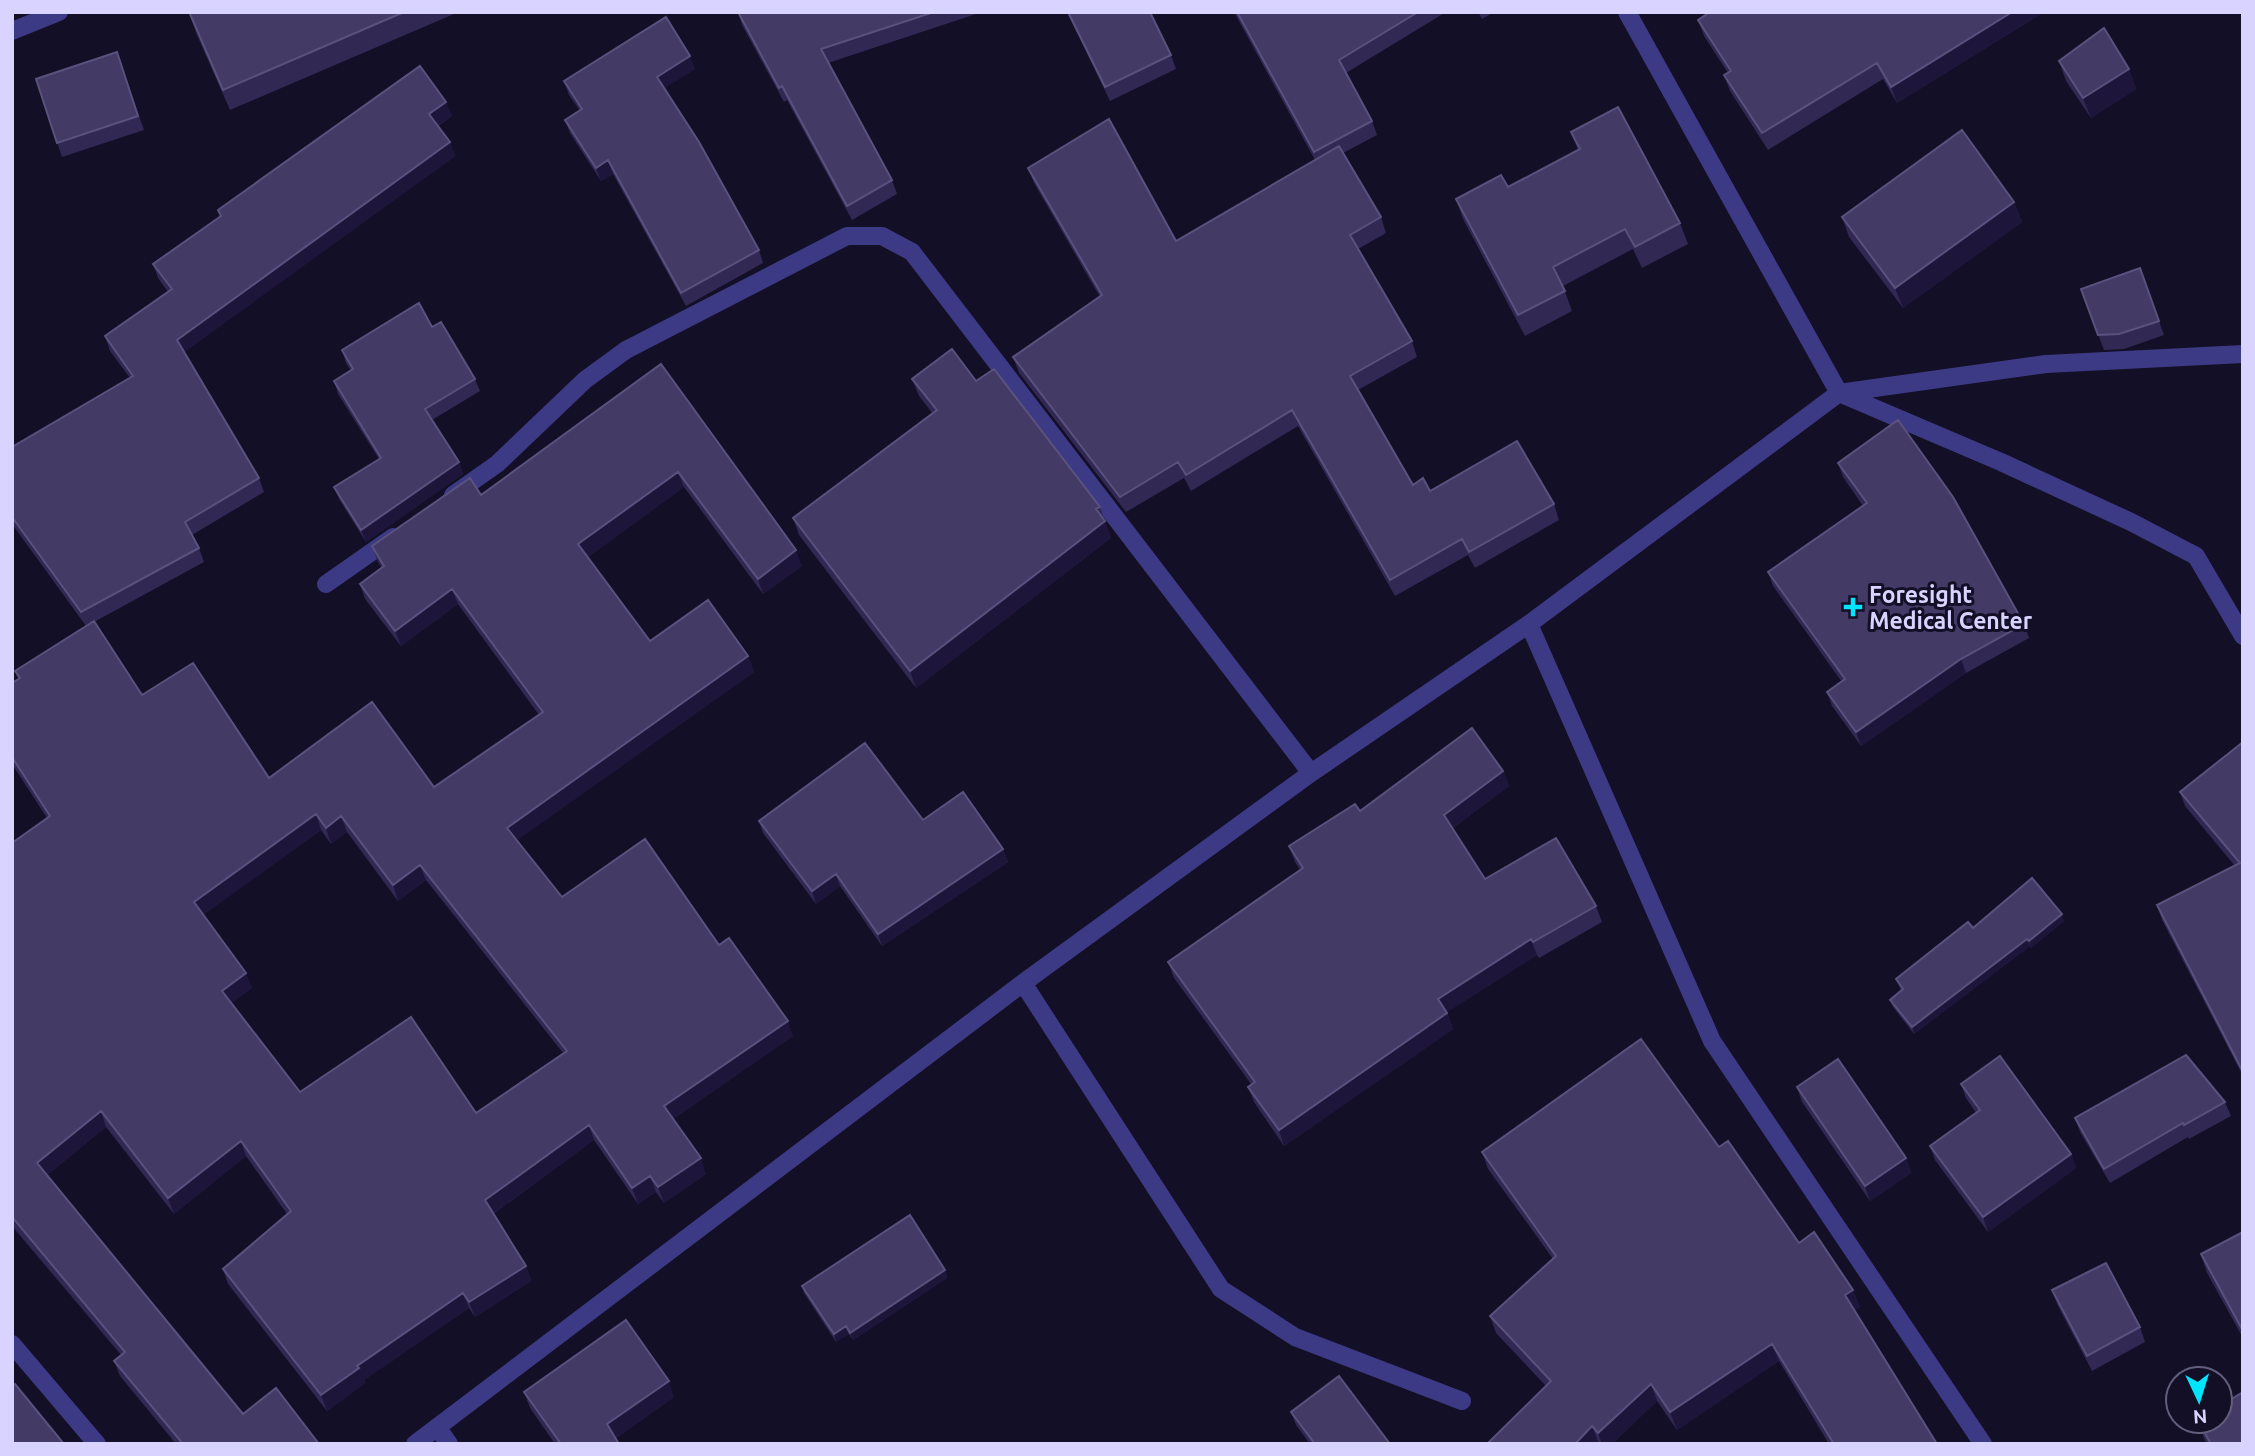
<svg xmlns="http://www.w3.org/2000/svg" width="2255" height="1456" font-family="Ubuntu,sans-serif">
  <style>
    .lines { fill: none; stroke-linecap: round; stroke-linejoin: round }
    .minor { stroke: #3d3a85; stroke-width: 18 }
    .wall { fill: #312854; fill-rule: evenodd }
    .shaded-wall { fill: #1d163a }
    .building { fill: #433a66; stroke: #5a527e; stroke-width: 2; fill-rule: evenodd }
    .poi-dot { fill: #00e5ff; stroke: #130f26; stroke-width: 2.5 }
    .labels { text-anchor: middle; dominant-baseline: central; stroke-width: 6; stroke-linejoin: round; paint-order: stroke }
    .poi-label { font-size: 23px; font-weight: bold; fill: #d9d4ff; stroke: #130f26; text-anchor: start }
  </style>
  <rect width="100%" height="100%" fill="#130f26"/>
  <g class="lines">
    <!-- minor -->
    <path class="minor" d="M 1627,12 L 1839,393 L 2001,462 L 2131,522 L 2196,556 L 2243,636
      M 12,31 L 59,12
      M 453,495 L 497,464 L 585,380 L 626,350 L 847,236 L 882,236 L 912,252 L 1311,773
      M 326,584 L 393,537
      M 1529,624 L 1712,1041 L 1983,1444
      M 1023,983 L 1221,1289 L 1295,1337 L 1462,1401
      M 12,1344 L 97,1444
      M 437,1427 L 449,1444
      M 415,1444 L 1023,983 L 1311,773 L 1529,624 L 1839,393 L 2046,364 L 2243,354"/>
  </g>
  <!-- wall -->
  <path class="wall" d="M 194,12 L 454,12 L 454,14 L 230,110 L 197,35 L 190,14 Z
    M 738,12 L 982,12 L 828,63 L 892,180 L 897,194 L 852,220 L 787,100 L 784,102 L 742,25 Z
    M 1067,12 L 1150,12 L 1171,55 L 1176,69 L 1110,101 Z
    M 1234,12 L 1446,12 L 1346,73 L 1372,121 L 1377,135 L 1343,153 L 1381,217 L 1386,233 L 1358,249 L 1412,341 L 1417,357 L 1358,390 L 1413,485 L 1430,491 L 1554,504 L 1559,520 L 1475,568 L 1468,555 L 1395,596 L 1298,426 L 1191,491 L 1184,478 L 1126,512 L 1019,373 L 1013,357 L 1100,297 L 1034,183 L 1028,168 L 1176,241 L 1315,160 Z
    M 1478,12 L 1494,12 L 1482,19 Z
    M 1710,12 L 2044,12 L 1897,103 L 1883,79 L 1768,150 L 1730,91 L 1724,75 L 1728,73 L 1704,36 L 1698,20 Z
    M 117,52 L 144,130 L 62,157 L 36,79 Z
    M 2059,61 L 2129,69 L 2136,89 L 2091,118 L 2066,81 Z
    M 695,69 L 664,88 L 759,250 L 763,263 L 686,306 L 613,174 L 601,181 L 570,133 L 565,120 L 580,111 L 569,95 L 564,81 Z
    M 452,116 L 438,126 L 450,142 L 455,156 L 184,352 L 259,478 L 264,492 L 192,535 L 199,548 L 204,562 L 94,622 L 142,695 L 269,778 L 434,787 L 539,715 L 458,604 L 401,646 L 365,599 L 360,584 L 382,568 L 378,562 L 372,546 L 481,495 L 661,364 L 802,566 L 763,594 L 684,487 L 588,557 L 650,641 L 748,656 L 754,672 L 517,840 L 562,897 L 719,945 L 793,1036 L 673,1119 L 706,1174 L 664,1203 L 656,1192 L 638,1204 L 594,1140 L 493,1214 L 526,1266 L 531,1281 L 475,1317 L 469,1308 L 364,1380 L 365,1383 L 327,1411 L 228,1284 L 223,1269 L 287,1214 L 246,1156 L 174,1214 L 106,1127 L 47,1175 L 243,1414 L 319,1444 L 176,1444 L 120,1376 L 114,1361 L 121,1355 L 12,1226 L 12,843 L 47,818 L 12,764 L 12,683 L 18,679 L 15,671 L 86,626 L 12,524 L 12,447 L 130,378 L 110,351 L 105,336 L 168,292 L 158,278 L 153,264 L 220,217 L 218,210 ZM 321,830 L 331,844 L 347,832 L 398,901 L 426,880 L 563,1053 L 476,1113 L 300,1092 L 231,1003 L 252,988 L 203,915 Z
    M 1571,132 L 1680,223 L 1688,244 L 1642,268 L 1633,249 L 1563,286 L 1572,311 L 1525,336 L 1463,219 L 1456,199 L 1508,187 L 1578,150 Z
    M 2014,202 L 2022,222 L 1903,308 L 1849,237 L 1842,217 Z
    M 2140,268 L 2164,335 L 2124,349 L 2104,350 L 2081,289 Z
    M 432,327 L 475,379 L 480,391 L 432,420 L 459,462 L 463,474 L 366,542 L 339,499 L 334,487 L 379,459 L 338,394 L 334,381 L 351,371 L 346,363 L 342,350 Z
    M 912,379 L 976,381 L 1100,507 L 1111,538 L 916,688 L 799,535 L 793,518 L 933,414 L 919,396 Z
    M 1838,463 L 2024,624 L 2029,638 L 1966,673 L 1861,746 L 1832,706 L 1827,692 L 1842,682 L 1773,586 L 1768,572 L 1863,506 L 1843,477 Z
    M 2243,742 L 2243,1076 L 2162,920 L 2157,905 L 2235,866 L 2185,806 L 2180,792 Z
    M 1503,771 L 1509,786 L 1453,828 L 1485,879 L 1596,906 L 1602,922 L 1539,958 L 1537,955 L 1447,1012 L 1453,1029 L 1284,1146 L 1254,1102 L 1248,1087 L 1251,1084 L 1174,978 L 1168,962 L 1300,870 L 1295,862 L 1289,846 L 1360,811 Z
    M 923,820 L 1003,849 L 1008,862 L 882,946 L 840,886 L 816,904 L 763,833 L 759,821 Z
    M 2064,921 L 2031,948 L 2030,946 L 1914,1034 L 1893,1007 L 1890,1000 L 1901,990 L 1896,979 L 1973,928 Z
    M 1961,1084 L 2071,1154 L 2076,1168 L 1988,1232 L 1935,1160 L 1930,1146 L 1976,1113 L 1966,1098 Z
    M 1797,1087 L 1906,1158 L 1911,1173 L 1870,1201 L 1802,1102 Z
    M 2225,1102 L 2231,1116 L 2189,1139 L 2188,1137 L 2110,1183 L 2080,1132 L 2075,1118 Z
    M 1719,1147 L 1799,1243 L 1853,1290 L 1860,1307 L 1854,1311 L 1937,1444 L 1829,1444 L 1779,1361 L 1677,1430 L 1657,1401 L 1612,1444 L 1487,1444 L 1546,1386 L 1496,1333 L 1490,1316 L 1553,1259 L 1488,1169 L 1482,1152 Z
    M 2243,1232 L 2243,1338 L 2207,1273 L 2201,1254 Z
    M 945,1270 L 947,1278 L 853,1340 L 849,1334 L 836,1342 L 804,1293 L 802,1286 Z
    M 2052,1290 L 2140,1327 L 2145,1342 L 2092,1371 L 2057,1304 Z
    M 524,1392 L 674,1397 L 616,1438 L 619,1444 L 555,1444 L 530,1408 Z
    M 1291,1412 L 1390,1444 L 1310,1444 L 1296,1425 Z
    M 2197,1421 L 2243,1444 L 2207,1444 L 2204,1438 Z"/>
  <!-- shaded-wall -->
  <path class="shaded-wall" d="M 2012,12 L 2044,12 L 1897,103 L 1891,87 Z
    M 690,56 L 695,69 L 662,90 L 657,77 Z
    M 2129,69 L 2136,89 L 2091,118 L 2083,98 Z
    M 446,102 L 452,116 L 434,128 L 429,114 Z
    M 450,142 L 455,156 L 182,354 L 177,340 Z
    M 608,160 L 613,174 L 601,181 L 596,168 Z
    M 2014,202 L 2022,222 L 1903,308 L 1895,288 Z
    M 459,462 L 463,474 L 366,542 L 361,530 Z
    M 678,472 L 684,487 L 584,560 L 578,544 Z
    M 1105,521 L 1111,538 L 916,688 L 910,671 Z
    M 796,550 L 802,566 L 763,594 L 758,579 Z
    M 452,589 L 458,604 L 401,646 L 395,631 Z
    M 748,656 L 754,672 L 513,843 L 507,828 Z
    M 1961,659 L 1966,673 L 1861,746 L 1856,732 Z
    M 1503,771 L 1509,786 L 1450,830 L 1444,815 Z
    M 316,814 L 321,830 L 199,918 L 194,902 Z
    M 341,816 L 347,832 L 331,844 L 326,828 Z
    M 1003,849 L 1008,862 L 882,946 L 878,934 Z
    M 420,865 L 426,880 L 398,901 L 393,885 Z
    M 836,874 L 840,886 L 816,904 L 812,891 Z
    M 2062,914 L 2064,921 L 2031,948 L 2029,941 Z
    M 1531,939 L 1537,955 L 1443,1015 L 1438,999 Z
    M 2027,939 L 2030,946 L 1914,1034 L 1912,1027 Z
    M 246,973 L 252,988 L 227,1006 L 222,991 Z
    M 1447,1013 L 1453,1029 L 1284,1146 L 1279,1130 Z
    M 788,1021 L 793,1036 L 670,1121 L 664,1106 Z
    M 101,1111 L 106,1127 L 43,1178 L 37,1163 Z
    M 589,1125 L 594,1140 L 491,1215 L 485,1200 Z
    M 241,1141 L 246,1156 L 174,1214 L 168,1198 Z
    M 2071,1154 L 2076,1168 L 1988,1232 L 1983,1217 Z
    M 701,1158 L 706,1174 L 664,1203 L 658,1187 Z
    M 1906,1158 L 1911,1173 L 1870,1201 L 1865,1186 Z
    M 650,1176 L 656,1192 L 638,1204 L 632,1188 Z
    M 526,1266 L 531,1281 L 475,1317 L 469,1302 Z
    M 945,1270 L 947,1278 L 853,1340 L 850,1333 Z
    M 1853,1290 L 1860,1307 L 1851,1313 L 1845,1295 Z
    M 463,1293 L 469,1308 L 364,1380 L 365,1383 L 327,1411 L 321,1395 L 357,1366 Z
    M 846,1326 L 849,1334 L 836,1342 L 834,1334 Z
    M 1772,1344 L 1779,1361 L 1677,1430 L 1670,1412 Z
    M 669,1381 L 674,1397 L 613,1440 L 607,1424 Z
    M 1651,1384 L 1657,1401 L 1612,1444 L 1602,1444 L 1598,1433 Z
    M 1592,1426 L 1599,1444 L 1575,1444 Z"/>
  <!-- building -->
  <path class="building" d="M 194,12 L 404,12 L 223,90 L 190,14 Z
    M 738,12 L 934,12 L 821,49 L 892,180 L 847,206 L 782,86 L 779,88 Z
    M 1068,12 L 1150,12 L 1171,55 L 1105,87 Z
    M 1237,12 L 1418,12 L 1339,60 L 1372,121 L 1314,152 Z
    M 1710,12 L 2012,12 L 1891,87 L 1877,63 L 1762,133 L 1724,75 L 1731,71 L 1698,20 Z
    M 666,17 L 690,56 L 657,77 L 699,142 L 759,250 L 681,293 L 608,160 L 596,168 L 565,120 L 582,109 L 564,81 Z
    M 2104,28 L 2129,69 L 2083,98 L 2059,61 Z
    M 117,52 L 138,116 L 57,143 L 36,79 Z
    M 420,66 L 446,102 L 429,114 L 450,142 L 177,340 L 259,478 L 185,522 L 199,548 L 81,612 L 12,517 L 12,447 L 133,376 L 105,336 L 172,289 L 153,264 L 221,216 L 218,210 Z
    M 1618,107 L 1680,223 L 1635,247 L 1625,229 L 1553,267 L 1565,291 L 1518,315 L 1456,199 L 1501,175 L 1508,187 L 1580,149 L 1571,132 Z
    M 1109,119 L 1176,241 L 1339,146 L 1381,217 L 1350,235 L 1412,341 L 1350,376 L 1413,485 L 1423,478 L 1430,491 L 1517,441 L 1554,504 L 1469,552 L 1462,539 L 1390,580 L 1292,410 L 1186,475 L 1178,462 L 1120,497 L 1013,357 L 1102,295 L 1028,168 Z
    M 1962,130 L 2014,202 L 1895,288 L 1842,217 Z
    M 2140,268 L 2159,321 L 2119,334 L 2098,335 L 2081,289 Z
    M 419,303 L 432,327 L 441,322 L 475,379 L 425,409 L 459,462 L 361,530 L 334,487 L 381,458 L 334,381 L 353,369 L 342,350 Z
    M 952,349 L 976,381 L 994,369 L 1100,507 L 1096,509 L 1105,521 L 910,671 L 793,518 L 937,410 L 912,379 Z
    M 661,364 L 796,550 L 758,579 L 678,472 L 578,544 L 650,641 L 708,600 L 748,656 L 507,828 L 562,897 L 645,839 L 719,945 L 729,938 L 788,1021 L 664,1106 L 701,1158 L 658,1187 L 650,1176 L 632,1188 L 589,1125 L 485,1200 L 526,1266 L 469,1302 L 463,1293 L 357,1366 L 359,1368 L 321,1395 L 223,1269 L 291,1211 L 241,1141 L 168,1198 L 101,1111 L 37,1163 L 243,1414 L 276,1388 L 319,1444 L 183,1444 L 114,1361 L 125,1352 L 12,1217 L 12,843 L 50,816 L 12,757 L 12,683 L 20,678 L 15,671 L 94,621 L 142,695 L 193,663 L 269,778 L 372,702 L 434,787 L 543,712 L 452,589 L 395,631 L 360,584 L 384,566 L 372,546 L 470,478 L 481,495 ZM 316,814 L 326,828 L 341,816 L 393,885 L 420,865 L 567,1051 L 476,1113 L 411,1017 L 300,1092 L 222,991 L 246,973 L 194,902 Z
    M 1898,420 L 1953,497 L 2024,624 L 1961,659 L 1856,732 L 1827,692 L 1845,679 L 1768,572 L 1867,503 L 1838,463 Z
    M 1472,728 L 1503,771 L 1444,815 L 1485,879 L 1556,838 L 1596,906 L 1533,942 L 1531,939 L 1438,999 L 1447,1013 L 1279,1130 L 1248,1087 L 1255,1082 L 1168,962 L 1303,868 L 1289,846 L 1355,804 L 1360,811 Z
    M 2243,742 L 2243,1072 L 2157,905 L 2240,863 L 2180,792 Z
    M 865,743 L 923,820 L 963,792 L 1003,849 L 878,934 L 836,874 L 812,891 L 759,821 Z
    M 2032,878 L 2062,914 L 2029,941 L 2027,939 L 1912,1027 L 1890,1000 L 1903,989 L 1896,979 L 1968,922 L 1973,928 Z
    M 1641,1039 L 1719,1147 L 1728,1141 L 1799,1243 L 1814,1232 L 1853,1290 L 1845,1295 L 1937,1444 L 1834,1444 L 1772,1344 L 1670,1412 L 1651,1384 L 1598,1433 L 1592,1426 L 1575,1444 L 1487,1444 L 1551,1381 L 1490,1316 L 1556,1256 L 1482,1152 Z
    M 2186,1055 L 2225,1102 L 2184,1125 L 2183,1123 L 2104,1169 L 2075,1118 Z
    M 2000,1056 L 2071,1154 L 1983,1217 L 1930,1146 L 1980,1110 L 1961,1084 Z
    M 1838,1059 L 1906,1158 L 1865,1186 L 1797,1087 Z
    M 910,1215 L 945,1270 L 850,1333 L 846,1326 L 834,1334 L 802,1286 Z
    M 2243,1232 L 2243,1331 L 2201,1254 Z
    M 2106,1263 L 2140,1327 L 2087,1356 L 2052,1290 Z
    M 626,1320 L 669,1381 L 607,1424 L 619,1444 L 561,1444 L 524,1392 Z
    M 1339,1376 L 1390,1444 L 1315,1444 L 1291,1412 Z
    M 12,1384 L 13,1386 L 15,1384 L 64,1444 L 12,1444 Z
    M 2243,1392 L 2243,1444 L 2211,1444 L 2198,1421 L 2220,1421 L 2220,1406 Z"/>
  <!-- markers -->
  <path class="poi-dot" d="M1849.5 596.5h7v7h7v7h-7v7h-7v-7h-7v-7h7z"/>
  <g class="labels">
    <!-- poi labels -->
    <g class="poi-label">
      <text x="1869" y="594">Foresight<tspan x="1869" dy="26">Medical Center</tspan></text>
    </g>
  </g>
  <!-- border -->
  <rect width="2255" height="1456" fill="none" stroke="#d9d4ff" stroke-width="28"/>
  <!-- north arrow -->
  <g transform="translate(2199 1400) rotate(176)"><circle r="33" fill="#130f26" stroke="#625e7d" stroke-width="2"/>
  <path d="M0-5L12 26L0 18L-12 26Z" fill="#00e5ff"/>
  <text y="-10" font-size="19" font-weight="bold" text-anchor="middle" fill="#d9d4ff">N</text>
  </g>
</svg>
